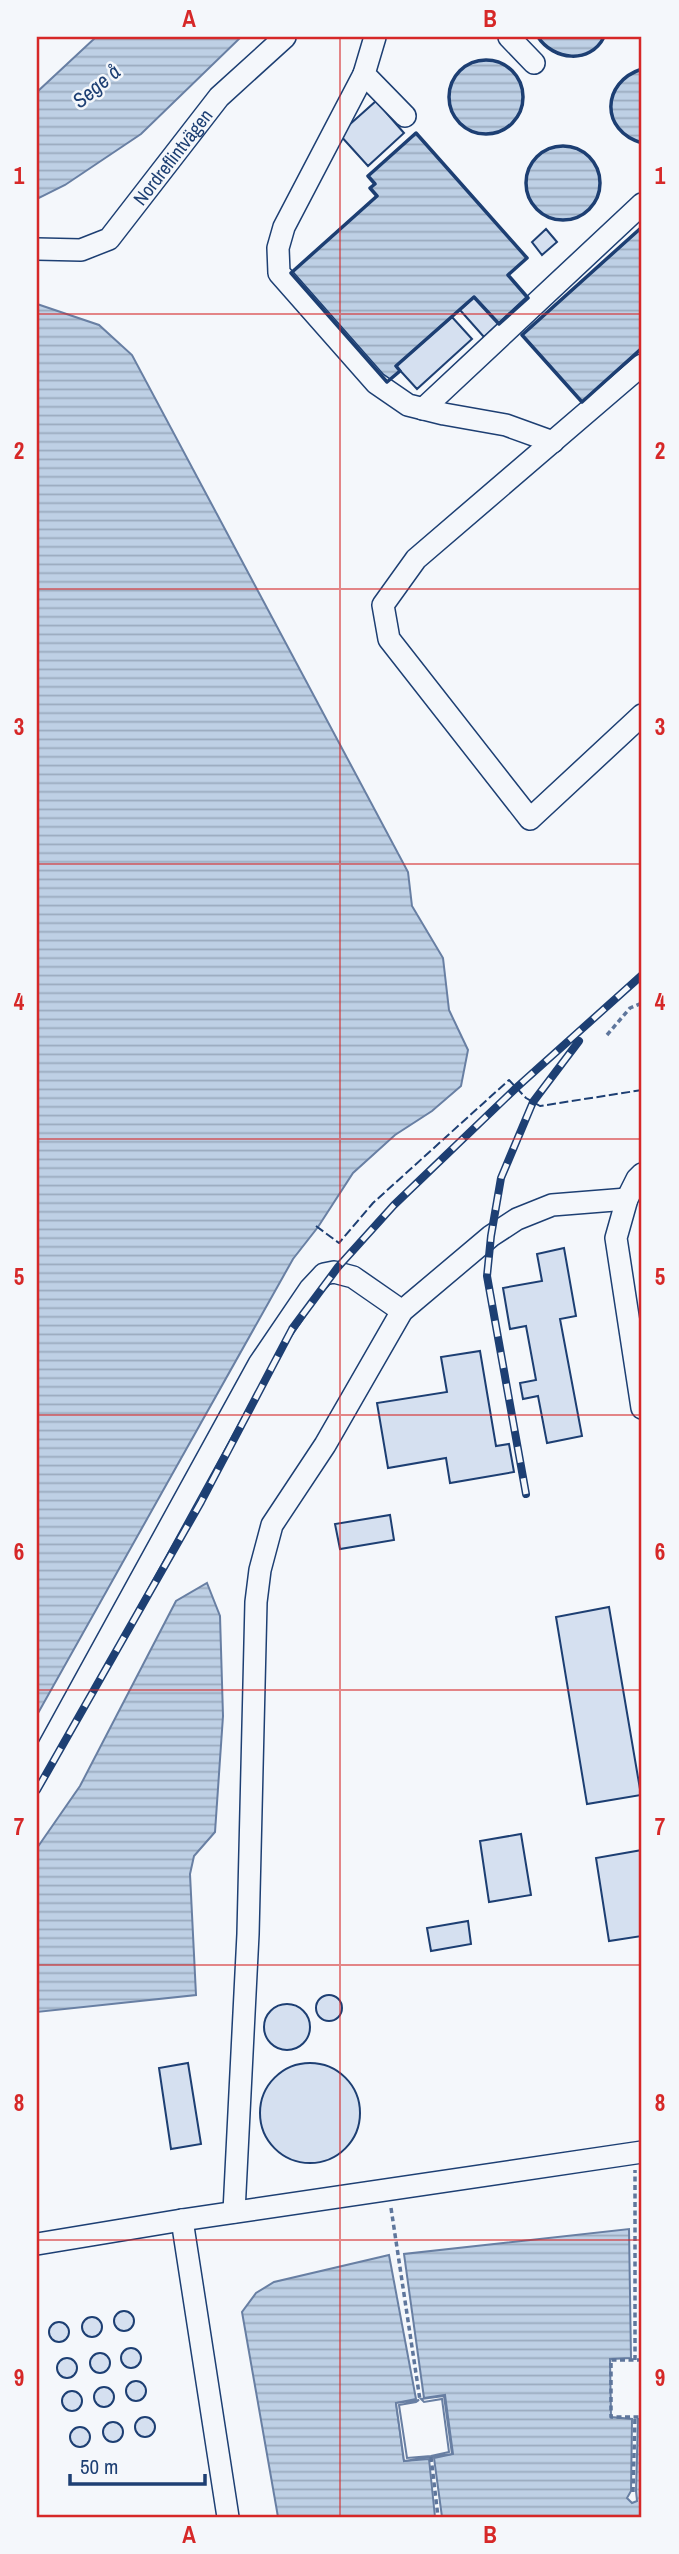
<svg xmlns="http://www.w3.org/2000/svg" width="679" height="2554" font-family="'Archivo Narrow',sans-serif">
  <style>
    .water { fill: url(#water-rules); stroke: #687fa3; stroke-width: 2 }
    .pier { fill: #f4f7fb; stroke: #687fa3; stroke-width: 2 }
    .building { fill: #d5e0f0; stroke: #1d3f73; stroke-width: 2 }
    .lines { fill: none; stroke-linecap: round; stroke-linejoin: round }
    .minor-casing { stroke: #1d3f73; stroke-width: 24 }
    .path { stroke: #5e769c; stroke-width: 3.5; stroke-dasharray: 5 3.5; stroke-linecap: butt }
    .minor { stroke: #f4f7fb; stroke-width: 21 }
    .rail-casing { stroke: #1d3f73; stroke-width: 8 }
    .rail { stroke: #f4f7fb; stroke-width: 5; stroke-dasharray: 16; stroke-linecap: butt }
    .fence { stroke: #1d3f73; stroke-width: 2; stroke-dasharray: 9 3.5; stroke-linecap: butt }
    .wall { stroke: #1d3f73; stroke-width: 3.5 }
    .grid { fill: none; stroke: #d62828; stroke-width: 2; stroke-opacity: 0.55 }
    .labels { text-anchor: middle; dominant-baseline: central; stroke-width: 5; stroke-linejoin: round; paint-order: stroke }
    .street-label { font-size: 19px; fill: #1d3f73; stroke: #f4f7fb }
    .water-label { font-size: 21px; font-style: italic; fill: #1d3f73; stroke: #f4f7fb }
    .neatline { fill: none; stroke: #d62828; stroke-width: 2.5 }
    .grid-label { font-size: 23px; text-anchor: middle; font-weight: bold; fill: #d62828 }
  </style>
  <defs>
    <pattern id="water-rules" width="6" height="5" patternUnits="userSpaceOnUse" patternTransform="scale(1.75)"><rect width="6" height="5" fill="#bed0e5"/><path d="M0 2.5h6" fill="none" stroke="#9aaabe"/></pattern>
  </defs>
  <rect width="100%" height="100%" fill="#f4f7fb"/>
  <!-- water -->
  <path class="water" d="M 96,37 L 241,37 L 141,134 L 65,185 L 37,199 L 37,92 Z
    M 538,37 L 604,37 C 590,65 553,60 538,37 Z
    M449 97a37 37 0 1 1 74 0a37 37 0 1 1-74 0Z
    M 642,69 L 642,143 C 600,131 601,82 642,69 Z
    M 416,133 L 527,258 L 508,275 L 528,298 L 499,324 L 474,297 L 396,366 L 400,371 L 387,382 L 291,273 L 377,196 L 370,188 L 375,183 L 368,176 Z
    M526 183a37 37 0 1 1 74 0a37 37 0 1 1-74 0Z
    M 642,227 L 642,348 L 582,402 L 522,335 Z
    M 37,304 L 99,325 L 132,355 L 408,872 L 412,906 L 443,958 L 449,1010 L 468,1050 L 461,1086 L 432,1111 L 395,1135 L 353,1173 L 318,1227 L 293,1259 L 37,1715 Z
    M 207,1583 L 220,1616 L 223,1716 L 215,1832 L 194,1856 L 190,1874 L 196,1995 L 37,2012 L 37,1848 L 80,1786 L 176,1601 Z
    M 629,2229 L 631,2358 L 610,2359 L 611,2417 L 632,2419 L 631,2491 L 627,2498 L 632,2503 L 637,2501 L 636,2491 L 638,2419 L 642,2419 L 642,2517 L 442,2517 L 434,2458 L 453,2454 L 445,2395 L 424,2398 L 404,2254 Z
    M 389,2255 L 416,2399 L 396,2403 L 404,2461 L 429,2459 L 435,2517 L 278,2517 L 242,2312 L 256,2293 L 274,2282 Z"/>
  <!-- pier -->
  <path class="pier" d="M 444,2396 L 452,2454 L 404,2461 L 396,2403 L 419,2400 L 416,2402 L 399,2405 L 407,2458 L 431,2456 L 449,2452 L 442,2399 L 424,2402 L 421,2399 Z"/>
  <!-- building -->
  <path class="building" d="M 376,101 L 404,133 L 368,166 L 339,134 Z
    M 546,229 L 557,242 L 542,255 L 532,242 Z
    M 474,297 L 499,324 L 484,337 L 460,310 Z
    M 452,317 L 472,339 L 417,389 L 396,366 Z
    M 564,1248 L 576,1316 L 560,1319 L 582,1436 L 547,1443 L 538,1396 L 523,1399 L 520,1383 L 536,1380 L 526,1326 L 510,1329 L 503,1288 L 542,1281 L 537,1254 Z
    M 480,1351 L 496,1446 L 509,1444 L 514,1472 L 450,1483 L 446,1458 L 388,1468 L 377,1403 L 447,1392 L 441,1357 Z
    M 390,1515 L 394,1540 L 340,1549 L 335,1524 Z
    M 609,1607 L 641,1795 L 587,1804 L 556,1617 Z
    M 521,1834 L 531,1895 L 489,1902 L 480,1841 Z
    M 642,1850 L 642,1936 L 609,1941 L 596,1858 Z
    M 468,1921 L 471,1944 L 431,1951 L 427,1928 Z
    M316 2008a13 13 0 1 1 26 0a13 13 0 1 1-26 0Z
    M264 2027a23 23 0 1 1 46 0a23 23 0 1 1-46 0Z
    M 188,2063 L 201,2144 L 171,2149 L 159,2068 Z
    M260 2113a50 50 0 1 1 100 0a50 50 0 1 1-100 0Z
    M114 2321a10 10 0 1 1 20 0a10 10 0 1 1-20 0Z
    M82 2327a10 10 0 1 1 20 0a10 10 0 1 1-20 0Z
    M49 2332a10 10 0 1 1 20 0a10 10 0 1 1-20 0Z
    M121 2358a10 10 0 1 1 20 0a10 10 0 1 1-20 0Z
    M90 2363a10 10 0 1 1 20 0a10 10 0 1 1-20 0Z
    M57 2368a10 10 0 1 1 20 0a10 10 0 1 1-20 0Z
    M126 2391a10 10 0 1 1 20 0a10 10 0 1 1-20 0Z
    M94 2397a10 10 0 1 1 20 0a10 10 0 1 1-20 0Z
    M62 2401a10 10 0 1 1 20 0a10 10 0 1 1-20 0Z
    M135 2427a10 10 0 1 1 20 0a10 10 0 1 1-20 0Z
    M103 2432a10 10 0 1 1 20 0a10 10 0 1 1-20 0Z
    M70 2437a10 10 0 1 1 20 0a10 10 0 1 1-20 0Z"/>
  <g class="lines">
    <!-- minor casing -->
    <g class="minor-casing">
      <g id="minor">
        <path d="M 375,37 L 364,74 L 405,116"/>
        <path d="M 509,37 L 534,63"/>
        <path d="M 364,74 L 284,227 L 278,248 L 279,273 L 376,383 L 408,405 L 444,414 L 506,425 L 553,442"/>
        <path id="s1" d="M 37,249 L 81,250 L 109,239 L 219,97 L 285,37"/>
        <path d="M 642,365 L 416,559 L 383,605 L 389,639 L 530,819 L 642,715"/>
        <path d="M 423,409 L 642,204"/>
        <path d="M 642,1174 L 637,1179 L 627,1199 L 616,1238 L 642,1408"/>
        <path d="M 37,1768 L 259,1364 L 310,1289 L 324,1274 L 334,1272 L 353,1277 L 402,1311"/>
        <path d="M 234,2212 L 248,1934 L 256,1602 L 260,1570 L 272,1525 L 325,1445 L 402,1311 L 491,1236 L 517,1219 L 552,1205 L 627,1199"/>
        <path d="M 182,2220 L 228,2517"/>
        <path d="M 37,2244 L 182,2220 L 642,2152"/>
      </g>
    </g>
    <!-- path -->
    <path class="path" d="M 607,1035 L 630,1008 L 642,1003
      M 391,2208 L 420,2400
      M 635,2360 L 635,2170
      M 642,2360 L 611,2360 L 611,2417 L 642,2417
      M 431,2457 L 438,2517
      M 633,2492 L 635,2417"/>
    <!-- minor -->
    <use href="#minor" class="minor"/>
    <!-- rail casing -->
    <g class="rail-casing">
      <path id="rail" d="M 526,1494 L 487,1276 L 491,1236 L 501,1178 L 533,1102 L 579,1041
        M 37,1790 L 201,1502 L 292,1329 L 338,1267 L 394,1205 L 516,1088 L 642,975"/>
    </g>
    <!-- rail -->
    <use href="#rail" class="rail"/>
    <!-- fence -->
    <path class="fence" d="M 316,1226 L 339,1243 L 373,1203 L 509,1080 L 526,1098 L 540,1106 L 642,1090"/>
    <!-- wall -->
    <path class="wall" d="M 538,37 C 553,60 590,65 604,37
      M449 97a37 37 0 1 1 74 0a37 37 0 1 1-74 0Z
      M 642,69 C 601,82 600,131 642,143
      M 416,133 L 527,258 L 508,275 L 528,298 L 499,324 L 474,297 L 396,366 L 400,371 L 387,382 L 291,273 L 377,196 L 370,188 L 375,184 L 368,176 Z
      M526 183a37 37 0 1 1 74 0a37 37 0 1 1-74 0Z
      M 642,227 L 522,335 L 582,402 L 642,348"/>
  </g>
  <!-- grid -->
  <path class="grid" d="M 340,37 L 340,2517M 37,314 L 642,314M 37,589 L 642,589M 37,864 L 642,864M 37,1139 L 642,1139M 37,1415 L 642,1415M 37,1690 L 642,1690M 37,1965 L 642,1965M 37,2240 L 642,2240"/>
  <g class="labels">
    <!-- street labels -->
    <g class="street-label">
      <text stroke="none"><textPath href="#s1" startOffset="178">Nordreflintvägen</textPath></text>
    </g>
    <!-- water labels -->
    <g class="water-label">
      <text transform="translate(96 86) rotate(-40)">Sege å</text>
    </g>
  </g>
  <!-- border -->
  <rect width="679" height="2554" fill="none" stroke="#f4f7fb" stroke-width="77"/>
  <!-- scale -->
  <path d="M70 2474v10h135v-10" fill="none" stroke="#1d3f73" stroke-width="3.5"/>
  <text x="80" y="2474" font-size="21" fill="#1d3f73" stroke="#f4f7fb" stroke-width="5" paint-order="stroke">50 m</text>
  <rect x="38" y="38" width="602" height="2478" class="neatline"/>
  <g class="grid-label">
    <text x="189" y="27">A</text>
    <text x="490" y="27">B</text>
    <text x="19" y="184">1</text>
    <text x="660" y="184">1</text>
    <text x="19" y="459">2</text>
    <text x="660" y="459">2</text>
    <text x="19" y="735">3</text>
    <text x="660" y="735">3</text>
    <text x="19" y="1010">4</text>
    <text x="660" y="1010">4</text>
    <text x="19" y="1285">5</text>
    <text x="660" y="1285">5</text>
    <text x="19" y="1560">6</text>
    <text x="660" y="1560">6</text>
    <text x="19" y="1835">7</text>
    <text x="660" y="1835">7</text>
    <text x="19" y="2111">8</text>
    <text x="660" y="2111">8</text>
    <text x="19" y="2386">9</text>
    <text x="660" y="2386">9</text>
    <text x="189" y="2543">A</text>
    <text x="490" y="2543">B</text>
  </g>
</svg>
